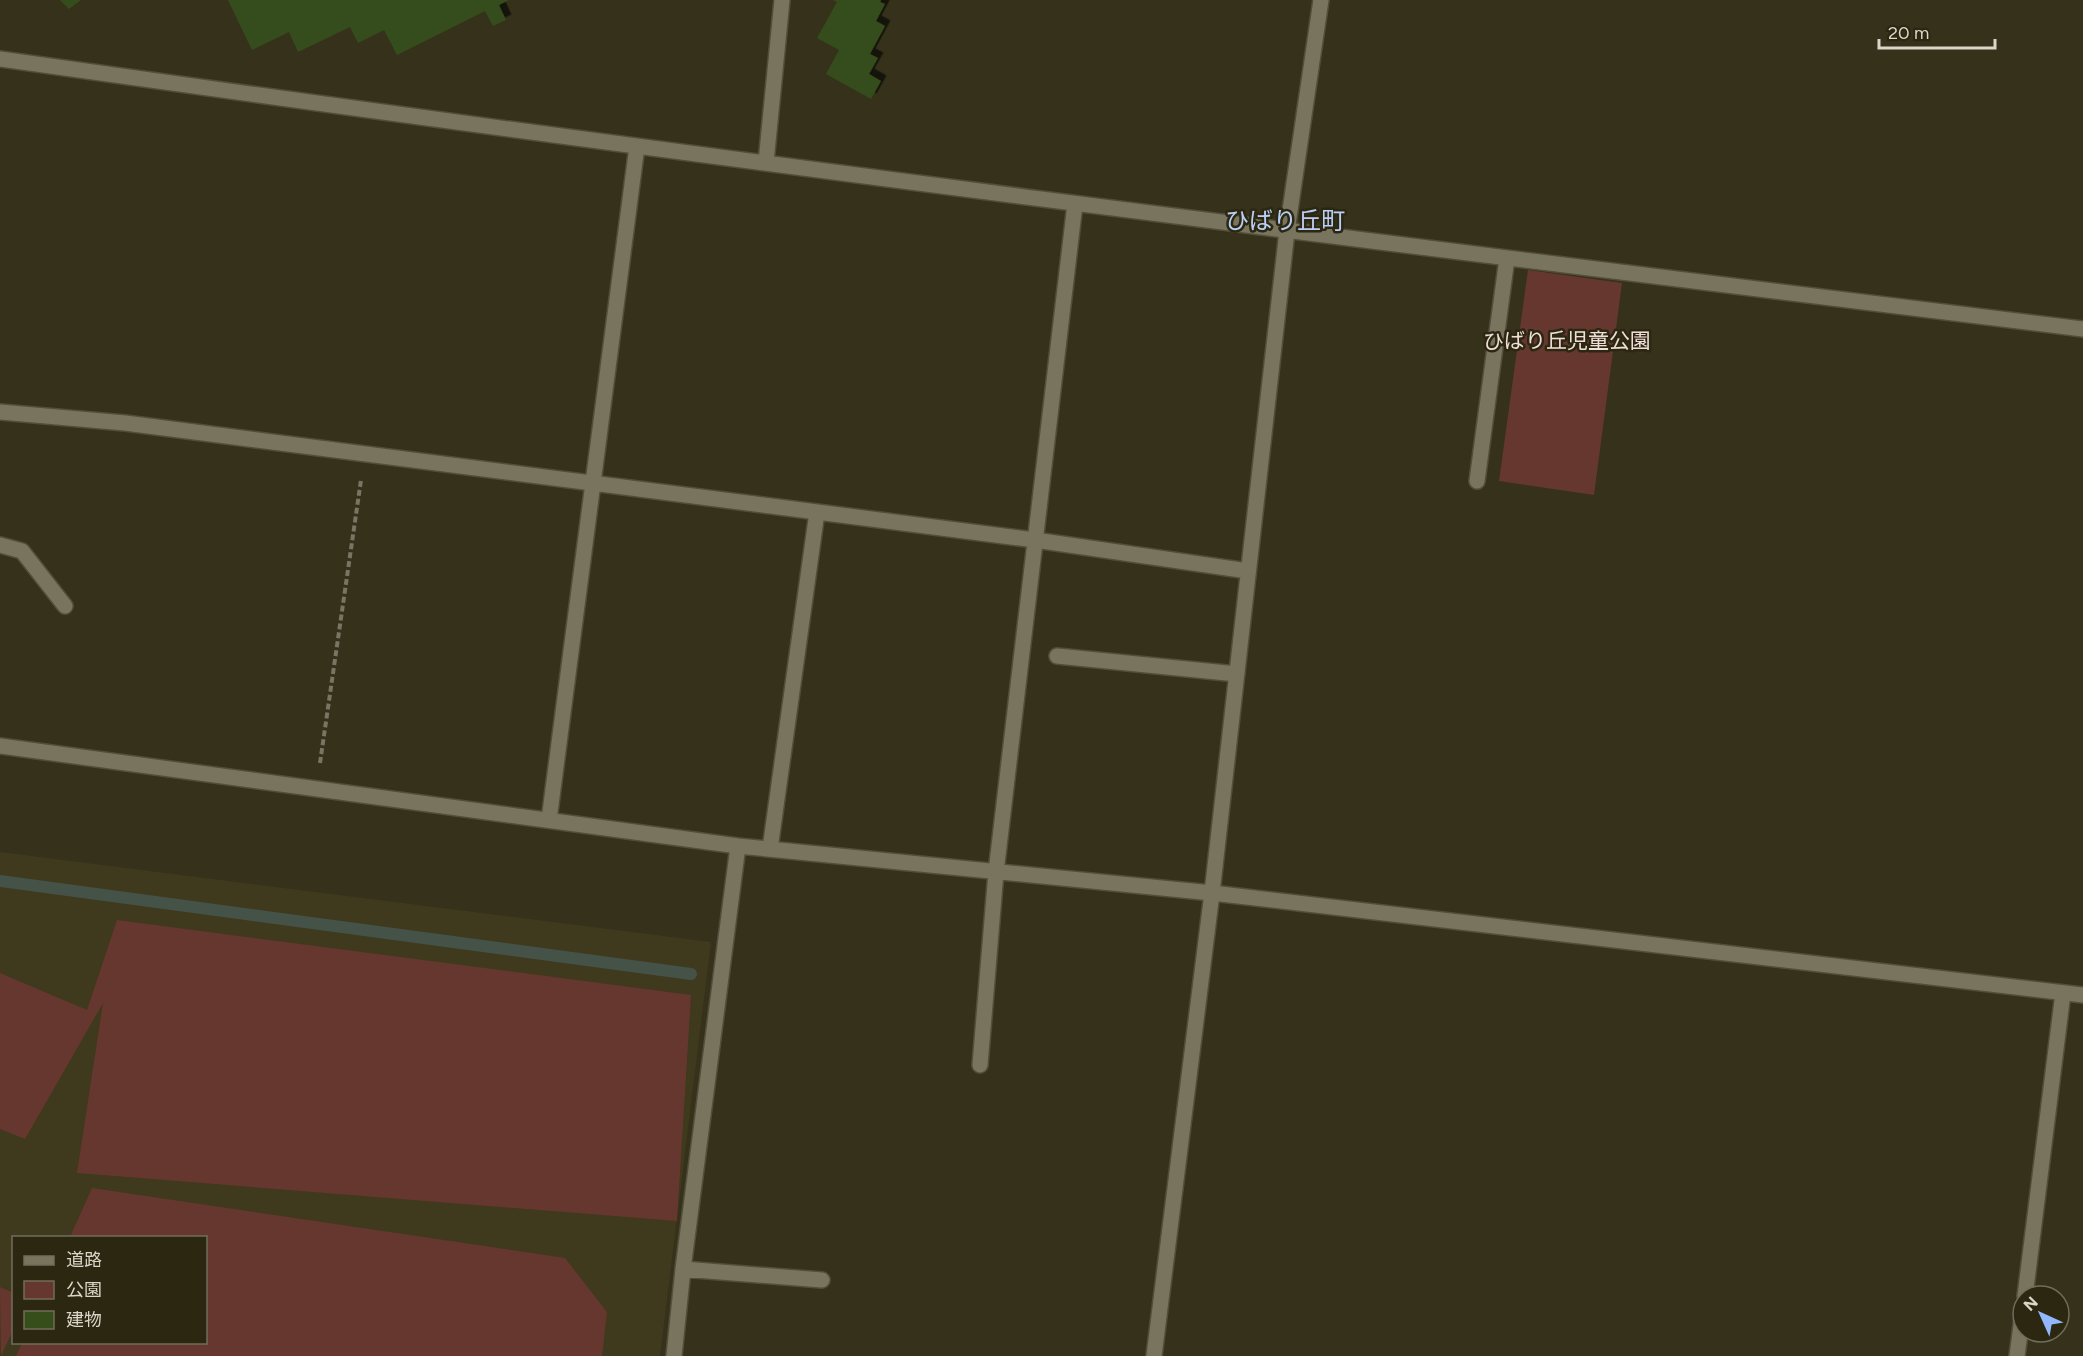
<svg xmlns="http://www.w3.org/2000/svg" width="2083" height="1356" font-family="Figtree,'Noto Sans JP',sans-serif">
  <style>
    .built { fill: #3f391d; fill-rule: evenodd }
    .green { fill: #66372e }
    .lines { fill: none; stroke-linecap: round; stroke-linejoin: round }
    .stream { stroke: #445248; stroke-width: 12 }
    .building { fill: #354e1a; filter: url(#shadow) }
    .lane-casing { stroke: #524e3b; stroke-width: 18 }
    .street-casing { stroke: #524e3b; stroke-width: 18 }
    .path { stroke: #787562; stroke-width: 4; stroke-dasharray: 6 3; stroke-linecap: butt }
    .lane { stroke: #79745d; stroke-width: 15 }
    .street { stroke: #79745d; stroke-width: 15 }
    .labels { text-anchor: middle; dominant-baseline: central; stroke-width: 5; stroke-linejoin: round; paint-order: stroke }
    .park-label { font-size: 21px; fill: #f1ddd9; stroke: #2b2711 }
    .quarter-label { font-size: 24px; fill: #bacff7; stroke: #2b2711 }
  </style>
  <defs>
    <filter id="shadow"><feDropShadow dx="5.5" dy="-5.5" stdDeviation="0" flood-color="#0009"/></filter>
  </defs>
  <rect width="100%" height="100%" fill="#35311b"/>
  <!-- built -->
  <path class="built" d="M 0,852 L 711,942 L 660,1356 L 0,1356 ZM 14,1238 L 206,1238 L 206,1342 L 14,1342 Z"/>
  <!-- green -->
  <path class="green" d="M 1528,270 L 1622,283 L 1594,495 L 1499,481 Z
    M 117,920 L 691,995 L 677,1221 L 77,1173 L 103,1003 L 25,1139 L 0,1129 L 0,973 L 87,1010 Z
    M 92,1188 L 565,1258 L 607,1312 L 602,1356 L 16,1356 L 22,1343 L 206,1342 L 206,1238 L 70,1237 Z
    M 0,1287 L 14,1293 L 13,1330 L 1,1356 Z"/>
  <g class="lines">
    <!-- stream -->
    <path class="stream" d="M 0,881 L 691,974"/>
  </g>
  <!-- building -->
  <path class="building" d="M 60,0 L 81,0 L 69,9 Z
    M 228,0 L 509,0 L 499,5 L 506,20 L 493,26 L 485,11 L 397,55 L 384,30 L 358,43 L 350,27 L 298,52 L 289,32 L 252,50 Z
    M 833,0 L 881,0 L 880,2 L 885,4 L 876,21 L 885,26 L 870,54 L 878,58 L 869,74 L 881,81 L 871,99 L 826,74 L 839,50 L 817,38 L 837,2 Z"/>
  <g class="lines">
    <!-- lane casing -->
    <g class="lane-casing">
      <path id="lane" d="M 766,162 L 782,0
        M 0,545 L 22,551 L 65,606"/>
    </g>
    <!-- street casing -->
    <g class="street-casing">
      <path id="street" d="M 0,59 C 693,157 1388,244 2083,329
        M 0,412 L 125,423 L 1035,540 L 1248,571
        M 1477,481 L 1507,258
        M 1057,656 L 1237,674
        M 0,746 L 738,846 L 1212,893 L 2083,995
        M 549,820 L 637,146
        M 770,849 L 817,512
        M 980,1065 L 996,872 L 1075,204
        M 683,1269 L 822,1280
        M 2025,1296 L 2063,993
        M 674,1356 L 683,1269 L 738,846
        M 1154,1356 L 1212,893 L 1287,231 L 1321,0
        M 2017,1356 L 2023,1310"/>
    </g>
    <!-- path -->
    <path class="path" d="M 320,763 L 361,480"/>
    <!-- lane -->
    <use href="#lane" class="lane"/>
    <!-- street -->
    <use href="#street" class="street"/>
  </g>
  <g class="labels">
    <!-- park labels -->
    <g class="park-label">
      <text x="1567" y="340">ひばり丘児童公園</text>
    </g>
    <!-- quarter labels -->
    <g class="quarter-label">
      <text x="1285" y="220">ひばり丘町</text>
    </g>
  </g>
  <!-- legend -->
  <rect x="12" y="1236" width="195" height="108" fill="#2b2711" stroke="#716d5b" stroke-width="1.5"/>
  <rect x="24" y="1256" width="30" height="9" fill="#79745d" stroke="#716d5b" stroke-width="1.5"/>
  <text x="66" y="1266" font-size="18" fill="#dad7ca">道路</text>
  <rect x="24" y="1281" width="30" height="18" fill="#66372e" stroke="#716d5b" stroke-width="1.5"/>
  <text x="66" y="1296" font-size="18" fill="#dad7ca">公園</text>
  <rect x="24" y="1311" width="30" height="18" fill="#354e1a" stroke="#716d5b" stroke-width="1.5"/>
  <text x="66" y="1326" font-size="18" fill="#dad7ca">建物</text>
  <!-- north arrow -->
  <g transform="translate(2041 1314) rotate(315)"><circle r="28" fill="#2b2711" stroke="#716d5b" stroke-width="1.5"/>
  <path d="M0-4.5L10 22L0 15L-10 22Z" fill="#93b7fd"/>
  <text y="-9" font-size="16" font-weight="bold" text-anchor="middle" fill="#dad7ca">N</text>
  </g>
  <!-- scale -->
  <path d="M1879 39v9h116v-9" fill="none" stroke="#dad7ca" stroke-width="3"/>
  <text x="1888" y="39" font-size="18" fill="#dad7ca" stroke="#2b2711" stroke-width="4.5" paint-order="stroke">20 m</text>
</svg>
